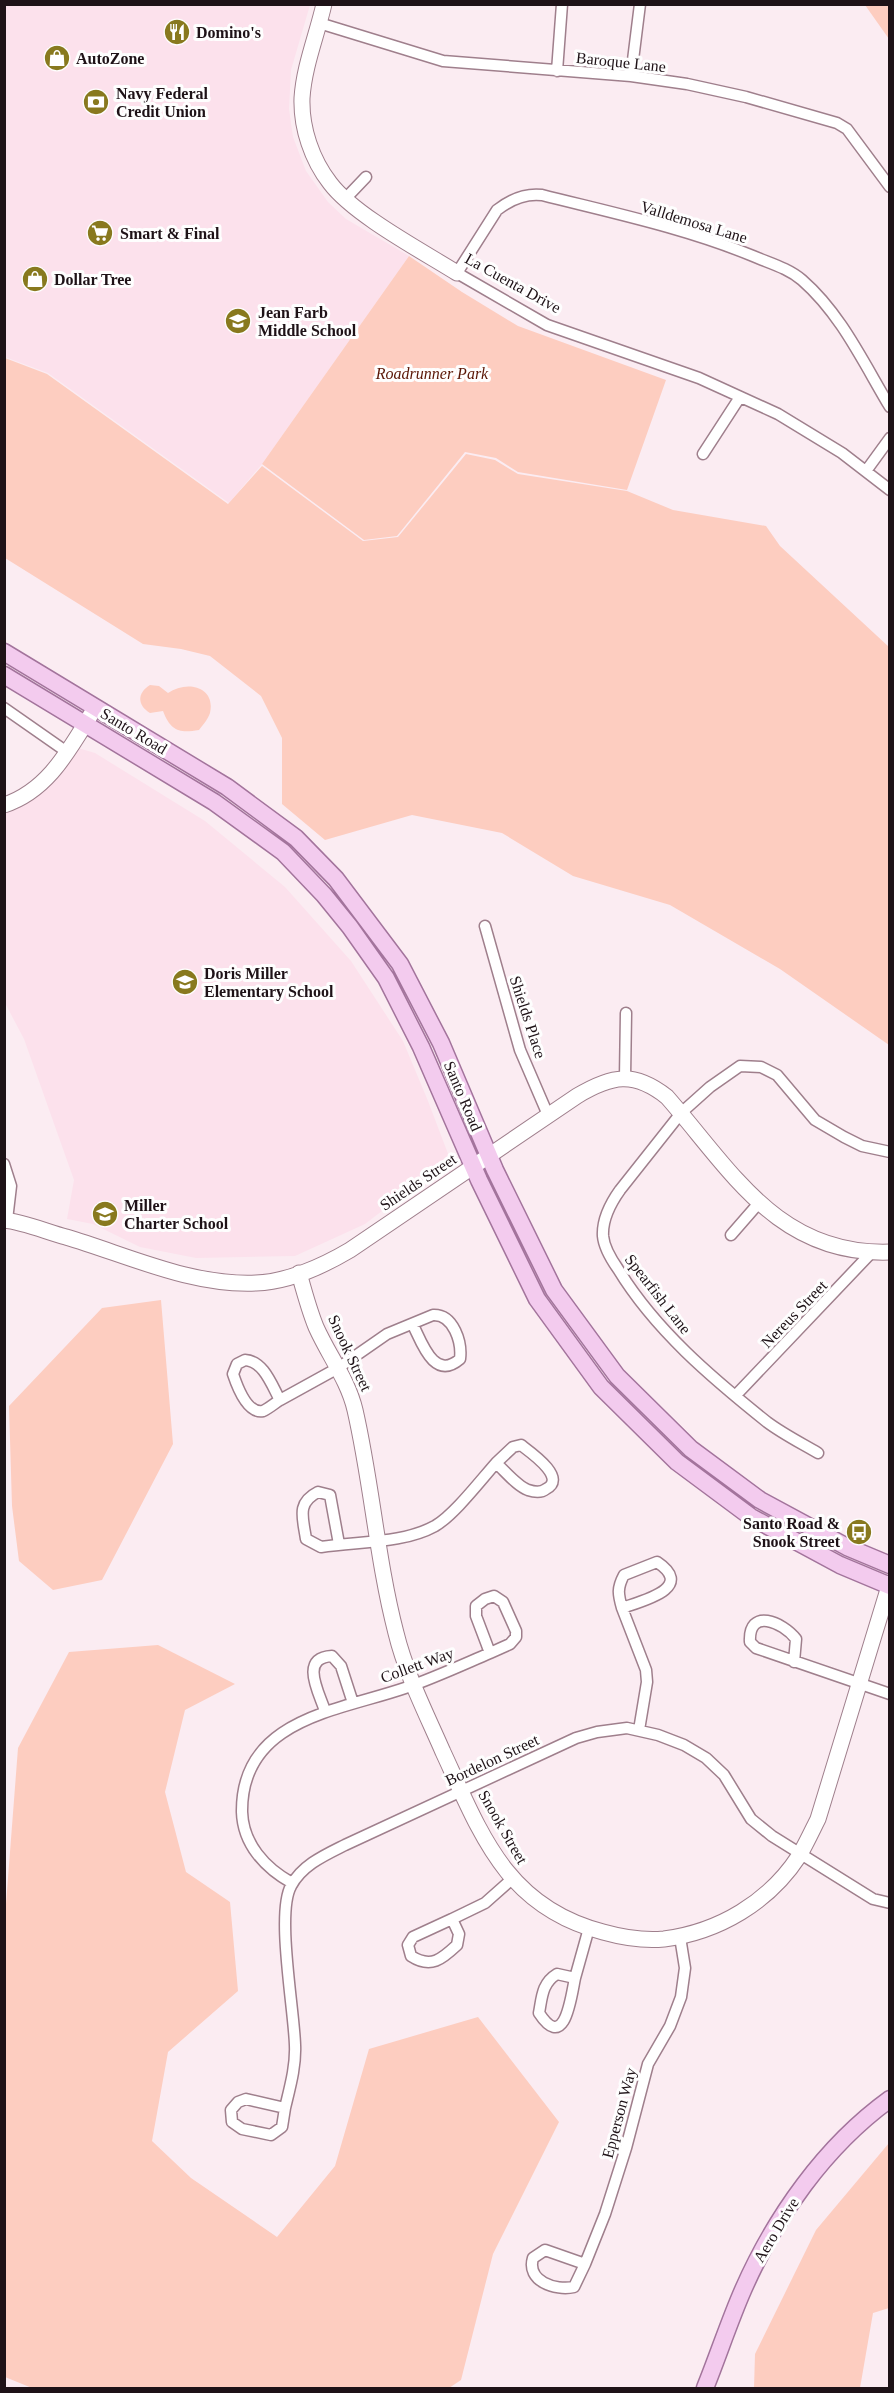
<svg xmlns="http://www.w3.org/2000/svg" width="894" height="2393" font-family="Georgia,serif">
  <style>
    .built { fill: #fce1ec }
    .green { fill: #fdcdc0 }
    .lines { fill: none; stroke-linecap: round; stroke-linejoin: round }
    .street-casing { stroke: #9f7f8c; stroke-width: 13 }
    .secondary-casing { stroke: #9f7f8c; stroke-width: 17 }
    .primary-casing { stroke: #a3749c; stroke-width: 19 }
    .street { stroke: #fff; stroke-width: 10 }
    .secondary { stroke: #fff; stroke-width: 15 }
    .primary { stroke: #f3cbee; stroke-width: 16 }
    .labels { text-anchor: middle; dominant-baseline: central; stroke-width: 6; stroke-linejoin: round; paint-order: stroke }
    .poi-label { font-size: 16px; font-weight: bold; fill: #1e1217; stroke: #fefefe; text-anchor: start }
    .street-label { font-size: 16px; fill: #1e1217; stroke: #fefefe }
    .park-label { font-size: 16px; font-style: italic; fill: #5a1605; stroke: #fefefe }
  </style>
  <rect width="100%" height="100%" fill="#fbecf2"/>
  <!-- built -->
  <path class="built" d="M 4,5 L 310,5 L 291,70 L 289,109 L 293,137 L 306,171 L 328,202 L 346,219 L 409,256 L 262,464 L 229,503 L 48,373 L 5,357 Z
    M 78,748 L 95,753 L 205,821 L 285,887 L 351,961 L 403,1041 L 428,1101 L 450,1159 L 365,1224 L 295,1256 L 196,1258 L 140,1247 L 93,1224 L 67,1219 L 74,1180 L 24,1039 L 5,1003 L 5,804 L 46,789 Z"/>
  <!-- green -->
  <path class="green" d="M 865,5 L 889,5 L 889,39 Z
    M 409,256 L 462,292 L 518,326 L 666,380 L 627,490 L 518,472 L 496,458 L 465,452 L 397,536 L 364,540 L 262,464 Z
    M 5,358 L 47,374 L 228,504 L 262,466 L 363,541 L 398,537 L 466,454 L 495,460 L 518,474 L 627,491 L 673,510 L 766,526 L 780,546 L 889,647 L 889,1045 L 780,969 L 670,905 L 573,876 L 502,833 L 412,815 L 325,840 L 282,804 L 282,738 L 261,696 L 210,656 L 181,649 L 143,644 L 5,558 Z
    M 150,685 L 159,686 L 168,693 C 186,680 216,686 210,713 C 208,719 203,725 199,730 C 180,733 171,732 163,711 L 150,713 C 137,705 137,693 150,685 Z
    M 161,1300 L 173,1444 L 102,1580 L 53,1590 L 19,1561 L 12,1506 L 9,1406 L 102,1308 Z
    M 158,1645 L 235,1684 L 185,1710 L 165,1792 L 186,1872 L 230,1902 L 238,1991 L 168,2052 L 152,2141 L 191,2178 L 277,2237 L 335,2166 L 369,2049 L 478,2017 L 559,2122 L 493,2254 L 461,2380 L 449,2388 L 32,2388 L 5,2377 L 4,1930 L 18,1748 L 69,1652 Z
    M 889,2143 L 889,2308 L 873,2313 L 860,2388 L 754,2388 L 755,2354 L 816,2230 Z"/>
  <g class="lines">
    <!-- street casing -->
    <g class="street-casing">
      <path id="street" d="M 319,23 L 443,61 L 631,76 L 687,84 L 746,97 L 837,123 L 847,129 L 890,187
        M 557,71 L 562,4
        M 631,76 L 640,4
        M 346,198 L 366,177
        M 890,407 C 863,362 841,314 802,280 C 788,268 769,263 753,256 C 685,228 613,213 542,195 C 525,193 511,199 497,210 L 457,273 L 547,325 L 699,378 L 778,414 L 842,453 L 890,490
        M 703,454 L 740,397
        M 866,471 L 890,438
        M 4,708 L 67,752
        M 485,926 L 520,1050 L 548,1115
        M 625,1078 L 626,1013
        M 4,1164 L 11,1186 L 7,1220
        M 731,1235 L 758,1204
        M 245,1360 C 264,1361 272,1386 280,1400 C 275,1403 268,1409 263,1411 C 247,1414 237,1386 233,1374 L 237,1364 Z
        M 736,1395 L 872,1252
        M 280,1400 L 338,1368 L 387,1334 L 433,1315 C 454,1314 462,1343 460,1359 C 434,1381 422,1343 413,1325
        M 521,1445 C 530,1452 568,1478 546,1489 C 541,1493 534,1492 528,1490 C 517,1486 506,1472 496,1463 L 513,1447 Z
        M 818,1453 C 801,1443 783,1434 767,1422 C 712,1378 655,1330 618,1269 C 611,1259 604,1248 603,1236 C 602,1219 610,1204 620,1190 L 681,1113 L 710,1087 L 740,1066 L 761,1067 L 777,1075 L 815,1120 L 844,1137 L 862,1146 L 890,1152
        M 339,1544 L 330,1495 L 318,1492 C 296,1503 303,1518 306,1539 L 321,1547 C 358,1541 402,1544 435,1526 C 454,1515 480,1481 496,1463
        M 657,1562 C 696,1588 642,1601 622,1608 C 618,1594 617,1588 624,1575 Z
        M 494,1596 L 503,1602 L 516,1631 L 516,1637 L 510,1644 L 490,1653 L 476,1616 L 476,1606 L 485,1599 Z
        M 622,1608 L 646,1670 L 647,1682 L 639,1730
        M 794,1662 L 796,1639 C 783,1622 748,1607 750,1642 L 756,1648 L 890,1694
        M 325,1711 C 319,1692 299,1658 332,1656 L 341,1666 L 353,1703
        M 292,1883 C 265,1868 243,1844 242,1812 C 241,1719 338,1711 405,1688 C 434,1678 462,1665 490,1653
        M 452,1919 L 459,1934 L 457,1945 C 442,1959 431,1969 411,1956 L 408,1945 L 413,1937 Z
        M 452,1919 L 485,1903 L 512,1879
        M 557,1974 L 575,1978 C 571,1997 565,2053 539,2013 C 542,1997 542,1983 557,1974 Z
        M 575,1978 L 589,1928
        M 246,2099 L 285,2108 L 282,2127 L 271,2135 L 242,2129 L 232,2122 L 231,2110 L 238,2102 Z
        M 285,2108 C 290,2087 296,2066 295,2045 C 294,2009 276,1913 291,1886 C 302,1865 325,1855 345,1845 L 576,1738 L 597,1732 L 627,1728 L 658,1735 L 684,1745 L 706,1758 L 724,1775 L 751,1819 L 772,1836 L 873,1899 L 890,1903
        M 545,2250 L 585,2264 L 574,2287 C 555,2291 526,2281 533,2258 Z
        M 585,2264 L 605,2214 L 626,2148 L 648,2064 L 670,2026 L 681,1997 L 685,1968 L 680,1937"/>
    </g>
    <!-- secondary casing -->
    <g class="secondary-casing">
      <path id="secondary" d="M 324,4 C 317,35 304,66 302,98 C 301,128 312,160 330,183 C 354,215 422,251 457,273
        M 4,805 C 50,790 71,746 95,708
        M 4,1220 C 24,1222 47,1232 66,1237 C 127,1255 191,1286 256,1283 C 287,1282 323,1266 350,1250 L 577,1096 C 612,1075 634,1071 667,1097 C 731,1170 778,1256 890,1252
        M 299,1273 C 304,1291 309,1310 316,1327 C 329,1356 348,1380 355,1410 C 372,1484 377,1560 396,1633 C 406,1674 426,1713 443,1752 C 481,1834 506,1907 603,1932 C 621,1937 644,1941 664,1939 C 719,1932 769,1902 799,1856 C 806,1844 812,1831 818,1819 L 890,1583"/>
    </g>
    <!-- primary casing -->
    <g class="primary-casing">
      <path id="primary" d="M 4,652 L 227,787 L 296,838 L 336,879 L 400,964 L 441,1043 L 495,1170 L 554,1290 L 617,1376 L 691,1449 L 760,1500 L 847,1547 L 890,1565
        M 4,675 L 214,802 L 283,852 L 324,895 L 350,927 L 386,978 L 421,1047 L 479,1180 L 537,1299 L 601,1387 L 677,1462 L 751,1517 L 840,1565 L 890,1586
        M 705,2388 C 718,2356 729,2322 743,2290 C 775,2217 825,2146 890,2099"/>
    </g>
    <!-- street -->
    <use href="#street" class="street"/>
    <!-- secondary -->
    <use href="#secondary" class="secondary"/>
    <!-- primary -->
    <use href="#primary" class="primary"/>
  </g>
  <!-- icons -->
  <defs>
    <g id="restaurant-disc" transform="scale(1.35)"><circle r="9.5" fill="#88791e" stroke="#fefefe"/><path d="M-5-6h1v4h1v-4h1v4h1v-4h1v5L-1.5 .5V6h-2V.5L-5-1ZM5-6V6H3V1.5H1.5Q1.5-4 5-6Z" fill="#fff"/></g>
    <g id="shop-disc" transform="scale(1.35)"><circle r="9.5" fill="#88791e" stroke="#fefefe"/><path d="M-5-2.5h2.3a2.7 3.5 0 0 1 5.4 0H5L5.5 6h-11ZM-1.5-2.5h3a1.5 2.3 0 0 0-3 0Z" fill="#fff"/></g>
    <g id="bank-disc" transform="scale(1.35)"><circle r="9.5" fill="#88791e" stroke="#fefefe"/><path d="M-6-4H6V4H-6ZM0-2.3a2.3 2.3 0 1 0 0 4.6a2.3 2.3 0 1 0 0-4.6Z" fill="#fff"/></g>
    <g id="supermarket-disc" transform="scale(1.35)"><circle r="9.5" fill="#88791e" stroke="#fefefe"/><path d="M-6-5.5h2.5l.6 2H6L4.5 2H-2.5L-4.4-4H-6ZM-1.5 3.2a1.3 1.3 0 1 0 .1 0ZM3 3.2a1.3 1.3 0 1 0 .1 0Z" fill="#fff"/></g>
    <g id="school-disc" transform="scale(1.35)"><circle r="9.5" fill="#88791e" stroke="#fefefe"/><path d="M0-5L7-2L0 1L-7-2ZM-4 1L0 2.5L4 1V4Q0 6-4 4Z" fill="#fff"/></g>
    <g id="bus-disc" transform="scale(1.35)"><circle r="9.5" fill="#88791e" stroke="#fefefe"/><path d="M-5-6H5V4H4V6H2V4H-2V6H-4V4H-5ZM-3.5-4V0h7V-4ZM-3.5 1.2v1.5H-2V1.2ZM2 1.2v1.5H3.5V1.2Z" fill="#fff"/></g>
  </defs>
  <g fill-rule="evenodd">
    <use href="#restaurant-disc" x="177" y="32"/>
    <use href="#shop-disc" x="57" y="58"/>
    <use href="#bank-disc" x="96" y="102"/>
    <use href="#supermarket-disc" x="100" y="233"/>
    <use href="#shop-disc" x="35" y="279"/>
    <use href="#school-disc" x="238" y="321"/>
    <use href="#school-disc" x="185" y="982"/>
    <use href="#school-disc" x="105" y="1214"/>
    <use href="#bus-disc" x="859" y="1532"/>
  </g>
  <g class="labels">
    <!-- poi labels -->
    <g class="poi-label">
      <text x="196" y="32">Domino's</text>
      <text x="76" y="58">AutoZone</text>
      <text x="116" y="93">Navy Federal<tspan x="116" dy="18">Credit Union</tspan></text>
      <text x="120" y="233">Smart &amp; Final</text>
      <text x="54" y="279">Dollar Tree</text>
      <text x="258" y="312">Jean Farb<tspan x="258" dy="18">Middle School</tspan></text>
      <text x="204" y="973">Doris Miller<tspan x="204" dy="18">Elementary School</tspan></text>
      <text x="124" y="1205">Miller<tspan x="124" dy="18">Charter School</tspan></text>
      <text x="840" y="1523" text-anchor="end">Santo Road &amp;<tspan x="840" dy="18">Snook Street</tspan></text>
    </g>
    <!-- street labels -->
    <g class="street-label">
      <text transform="translate(621 62) rotate(6)">Baroque Lane</text>
      <text transform="translate(694 222) rotate(17)">Valldemosa Lane</text>
      <text transform="translate(513 283) rotate(29)">La Cuenta Drive</text>
      <text transform="translate(134 731) rotate(31)">Santo Road</text>
      <text transform="translate(528 1017) rotate(72)">Shields Place</text>
      <text transform="translate(463 1096) rotate(67)">Santo Road</text>
      <text transform="translate(418 1182) rotate(-34)">Shields Street</text>
      <text transform="translate(658 1294) rotate(52)">Spearfish Lane</text>
      <text transform="translate(794 1314) rotate(-46)">Nereus Street</text>
      <text transform="translate(350 1353) rotate(65)">Snook Street</text>
      <text transform="translate(417 1665) rotate(-20)">Collett Way</text>
      <text transform="translate(492 1760) rotate(-25)">Bordelon Street</text>
      <text transform="translate(503 1827) rotate(60)">Snook Street</text>
      <text transform="translate(619 2113) rotate(-75)">Epperson Way</text>
      <text transform="translate(776 2230) rotate(-59)">Aero Drive</text>
    </g>
    <!-- park labels -->
    <g class="park-label">
      <text x="432" y="373">Roadrunner Park</text>
    </g>
  </g>
  <!-- border -->
  <rect width="894" height="2393" fill="none" stroke="#1e1217" stroke-width="12"/>
</svg>
